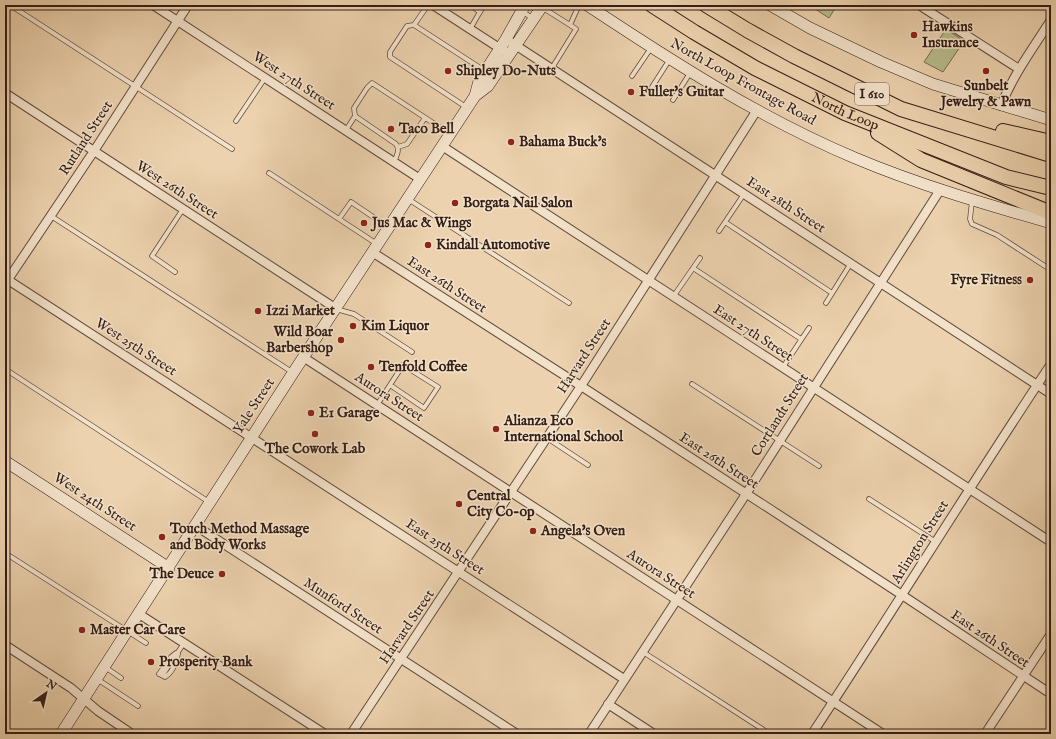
<svg xmlns="http://www.w3.org/2000/svg" width="1056" height="739" font-family="'IM FELL English',serif">
  <style>
    .green { fill: #b7bc8b; stroke: #766d50 }
    .lines { fill: none; stroke-linecap: round; stroke-linejoin: round }
    .lane-casing { stroke: #624b3c; stroke-width: 5.5 }
    .street-casing { stroke: #624b3c; stroke-width: 10 }
    .secondary-casing { stroke: #341e16; stroke-width: 12 }
    .highway-casing { stroke: #341e16; stroke-width: 16 }
    .lane { stroke: #f3e2ca; stroke-width: 4 }
    .street { stroke: #f3e2ca; stroke-width: 8 }
    .secondary { stroke: #f3e2ca; stroke-width: 11 }
    .highway { stroke: #ecd2ae; stroke-width: 14 }
    .poi-dot { fill: #8f2418; stroke: #f3e2ca; stroke-width: 1.5 }
    .labels { text-anchor: middle; dominant-baseline: central; stroke-width: 3; stroke-linejoin: round; paint-order: stroke }
    .shield { fill: #f3e2ca; stroke: #6d594c; stroke-width: 1 }
    .shield-label { font-size: 13px; font-weight: bold; fill: #341e16 }
    .poi-label { font-size: 14px; font-weight: bold; fill: #341e16; stroke: #f3e2ca; text-anchor: start }
    .street-label { font-size: 14px; fill: #341e16; stroke: #f3e2ca }
  </style>
  <rect width="100%" height="100%" fill="#ecd2ae"/>
  <filter id="stains"><feTurbulence type="fractalNoise" baseFrequency=".005" numOctaves="4"/><feColorMatrix values="0 0 0 0 .2 0 0 0 0 .09 0 0 0 0 .02 0 0 0 .5 -.17"/></filter>
  <radialGradient id="worn" r=".72"><stop offset=".6" stop-color="#630" stop-opacity="0"/><stop offset="1" stop-color="#630" stop-opacity=".3"/></radialGradient>
  <!-- green -->
  <path class="green" d="M 809,5 L 837,5 L 829,18 Z
    M 946,29 L 964,41 L 943,72 L 924,62 Z"/>
  <g class="lines">
    <!-- lane casing -->
    <g class="lane-casing">
      <path id="lane" d="M 10,5 L 232,149
        M 428,5 L 414,25 L 485,71
        M 470,5 L 480,12
        M 513,5 L 532,18
        M 543,8 L 570,25
        M 414,25 L 407,26 L 390,52 L 390,57 L 466,107
        M 470,29 L 484,5
        M 552,68 L 576,29 L 570,25 L 579,5
        M 632,76 L 651,48
        M 652,87 L 670,59
        M 673,100 L 690,73
        M 355,116 L 396,144 C 400,150 397,155 394,162
        M 236,121 L 265,78
        M 346,130 L 355,116 L 354,108 L 367,88 L 372,83 L 450,134
        M 398,147 L 407,144 L 425,118
        M 269,173 L 377,244
        M 408,199 L 569,303
        M 972,201 L 970,219 L 972,224 L 997,235 L 1051,270
        M 51,216 L 292,372
        M 339,219 L 351,202 L 388,227
        M 725,222 L 832,293
        M 719,231 L 744,194
        M 693,268 L 801,339
        M 175,272 L 152,256 L 183,209
        M 673,297 L 700,258
        M 826,303 L 851,263
        M 336,309 L 354,314 L 412,352
        M 783,367 L 809,328
        M 5,369 L 209,502
        M 692,384 L 819,466
        M 377,405 L 403,365 L 438,387 L 424,408 L 390,385
        M 547,438 L 588,465
        M 869,499 L 936,542
        M 5,553 L 146,643
        M 643,652 L 770,734
        M 105,667 L 121,678
        M 159,674 L 164,673 L 184,643
        M 159,674 L 165,677 C 172,673 177,662 178,654
        M 159,674 L 171,657 L 176,653
        M 97,679 L 138,706"/>
    </g>
    <!-- street casing -->
    <g class="street-casing">
      <path id="street" d="M 153,5 L 420,179
        M 433,5 L 510,55
        M 919,5 L 1019,69
        M 506,39 L 1051,394
        M 5,93 L 335,308
        M 1001,106 C 1013,75 1033,48 1051,20
        M 442,146 L 1051,542
        M 372,252 L 581,386 L 902,595 L 1051,694
        M 5,278 L 624,679
        M 5,284 L 94,151 L 188,5
        M 303,357 L 883,734
        M 196,526 L 517,734
        M 139,614 L 325,734
        M 5,645 L 71,688 L 98,711 L 132,734
        M 608,704 L 654,734
        M 351,734 L 581,386 L 757,110
        M 589,734 L 746,494 L 940,190
        M 812,734 C 893,611 970,486 1051,364
        M 985,734 L 1051,634"/>
    </g>
    <!-- secondary casing -->
    <g class="secondary-casing">
      <path id="secondary" d="M 587,5 C 673,62 760,118 855,158 C 919,185 985,204 1051,223
        M 770,5 L 810,28 L 881,62 L 933,84 L 1051,120
        M 475,96 L 488,86 L 543,5
        M 5,461 L 169,568
        M 61,734 L 293,373 L 475,96 L 479,81 L 506,39 L 525,5"/>
    </g>
    <!-- highway casing -->
    <g class="highway-casing">
      <g id="highway">
        <path id="s1" d="M 652,5 L 694,32 L 755,68 L 845,113 L 1006,177 L 1051,188"/>
        <path d="M 706,5 L 747,30 L 794,56 L 901,109 L 1051,155"/>
        <path d="M 1003,131 L 1051,142"/>
        <path d="M 878,133 L 921,160 L 1051,213"/>
      </g>
    </g>
    <!-- lane -->
    <use href="#lane" class="lane"/>
    <!-- street -->
    <use href="#street" class="street"/>
    <!-- secondary -->
    <use href="#secondary" class="secondary"/>
    <!-- highway -->
    <use href="#highway" class="highway"/>
  </g>
  <!-- markers -->
  <g class="poi-dot">
    <circle cx="914" cy="35" r="4"/>
    <circle cx="448" cy="71" r="4"/>
    <circle cx="986" cy="71" r="4"/>
    <circle cx="631" cy="92" r="4"/>
    <circle cx="391" cy="129" r="4"/>
    <circle cx="511" cy="142" r="4"/>
    <circle cx="455" cy="203" r="4"/>
    <circle cx="364" cy="223" r="4"/>
    <circle cx="428" cy="245" r="4"/>
    <circle cx="1030" cy="280" r="4"/>
    <circle cx="258" cy="311" r="4"/>
    <circle cx="353" cy="326" r="4"/>
    <circle cx="341" cy="340" r="4"/>
    <circle cx="371" cy="367" r="4"/>
    <circle cx="311" cy="413" r="4"/>
    <circle cx="496" cy="429" r="4"/>
    <circle cx="315" cy="434" r="4"/>
    <circle cx="459" cy="504" r="4"/>
    <circle cx="533" cy="531" r="4"/>
    <circle cx="162" cy="537" r="4"/>
    <circle cx="222" cy="574" r="4"/>
    <circle cx="82" cy="630" r="4"/>
    <circle cx="151" cy="662" r="4"/>
  </g>
  <g class="labels">
    <!-- shield labels -->
    <rect class="shield" x="855" y="83" width="34" height="22" rx="3"/>
    <g class="shield-label">
      <text x="872" y="94">I 610</text>
    </g>
    <!-- poi labels -->
    <g class="poi-label">
      <text x="922" y="27">Hawkins<tspan x="922" dy="16">Insurance</tspan></text>
      <text x="456" y="71">Shipley Do-Nuts</text>
      <text x="986" y="86" text-anchor="middle">Sunbelt<tspan x="986" dy="16">Jewelry &amp; Pawn</tspan></text>
      <text x="639" y="92">Fuller's Guitar</text>
      <text x="399" y="129">Taco Bell</text>
      <text x="519" y="142">Bahama Buck's</text>
      <text x="463" y="203">Borgata Nail Salon</text>
      <text x="372" y="223">Jus Mac &amp; Wings</text>
      <text x="436" y="245">Kindall Automotive</text>
      <text x="1022" y="280" text-anchor="end">Fyre Fitness</text>
      <text x="266" y="311">Izzi Market</text>
      <text x="361" y="326">Kim Liquor</text>
      <text x="333" y="332" text-anchor="end">Wild Boar<tspan x="333" dy="16">Barbershop</tspan></text>
      <text x="379" y="367">Tenfold Coffee</text>
      <text x="319" y="413">E1 Garage</text>
      <text x="504" y="421">Alianza Eco<tspan x="504" dy="16">International School</tspan></text>
      <text x="315" y="449" text-anchor="middle">The Cowork Lab</text>
      <text x="467" y="496">Central<tspan x="467" dy="16">City Co-op</tspan></text>
      <text x="170" y="529">Touch Method Massage<tspan x="170" dy="16">and Body Works</tspan></text>
      <text x="541" y="531">Angela's Oven</text>
      <text x="214" y="574" text-anchor="end">The Deuce</text>
      <text x="90" y="630">Master Car Care</text>
      <text x="159" y="662">Prosperity Bank</text>
    </g>
    <!-- street labels -->
    <g class="street-label">
      <text transform="translate(294 81) rotate(33)">West 27th Street</text>
      <text transform="translate(743 82) rotate(29)">North Loop Frontage Road</text>
      <text stroke="none"><textPath href="#s1" startOffset="221">North Loop</textPath></text>
      <text transform="translate(86 138) rotate(-57)">Rutland Street</text>
      <text transform="translate(177 190) rotate(33)">West 26th Street</text>
      <text transform="translate(786 205) rotate(33)">East 28th Street</text>
      <text transform="translate(447 285) rotate(33)">East 26th Street</text>
      <text transform="translate(753 333) rotate(33)">East 27th Street</text>
      <text transform="translate(136 347) rotate(33)">West 25th Street</text>
      <text transform="translate(584 356) rotate(-57)">Harvard Street</text>
      <text transform="translate(389 397) rotate(33)">Aurora Street</text>
      <text transform="translate(254 406) rotate(-57)">Yale Street</text>
      <text transform="translate(780 415) rotate(-58)">Cortlandt Street</text>
      <text transform="translate(719 461) rotate(33)">East 26th Street</text>
      <text transform="translate(95 502) rotate(33)">West 24th Street</text>
      <text transform="translate(920 542) rotate(-58)">Arlington Street</text>
      <text transform="translate(445 547) rotate(33)">East 25th Street</text>
      <text transform="translate(661 574) rotate(33)">Aurora Street</text>
      <text transform="translate(343 606) rotate(33)">Munford Street</text>
      <text transform="translate(407 627) rotate(-56)">Harvard Street</text>
      <text transform="translate(990 639) rotate(34)">East 26th Street</text>
    </g>
  </g>
  <!-- margin -->
  <rect width="1056" height="739" fill="none" stroke="#ecd2ae" stroke-width="20"/>
  <rect x="6" y="6" width="1044" height="727" fill="none" stroke="#341e16" stroke-width="2"/>
  <rect x="10" y="10" width="1036" height="719" fill="none" stroke="#341e16"/>
  <!-- north arrow -->
  <g transform="translate(46 693) rotate(34)" stroke="#f3e2ca" stroke-width="3" paint-order="stroke">
  <path d="M0-3L7 15L0 10L-7 15Z" fill="#341e16"/>
  <text y="-6" font-size="11" font-weight="bold" text-anchor="middle" fill="#341e16">N</text>
  </g>
  <rect width="100%" height="100%" filter="url(#stains)"/>
  <rect width="100%" height="100%" fill="url(#worn)"/>
</svg>
